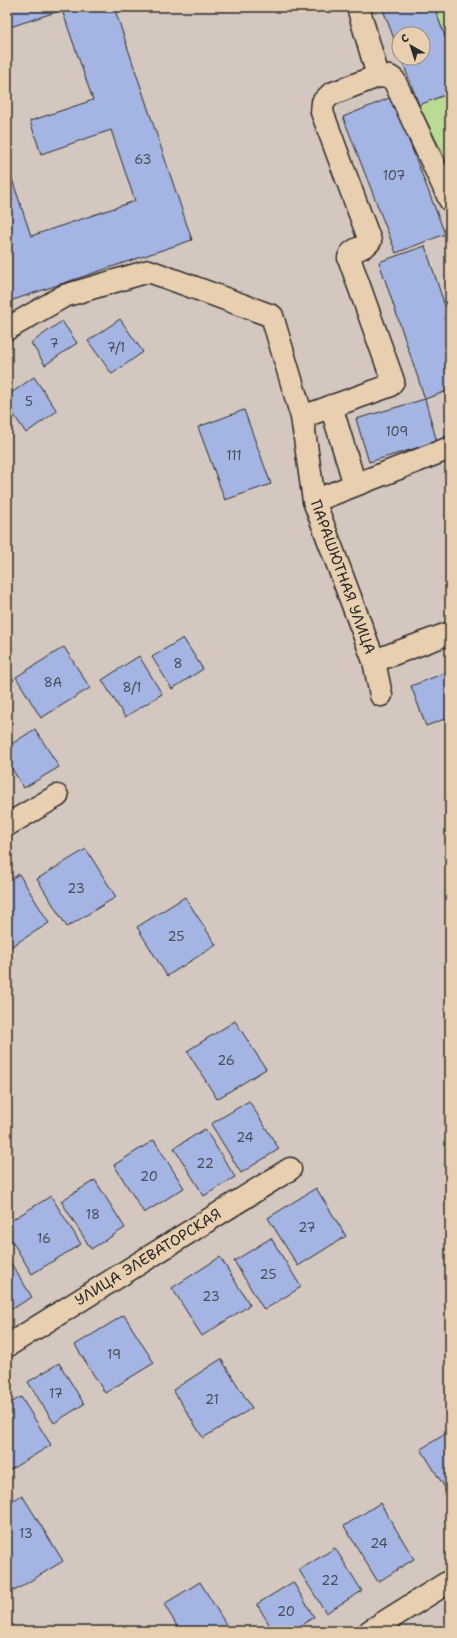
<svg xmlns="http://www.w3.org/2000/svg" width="457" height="1638" font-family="'Shantell Sans',sans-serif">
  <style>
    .green { fill: #badb94; stroke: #728360 }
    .building { fill: #a4b4e3; stroke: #2b2b2b }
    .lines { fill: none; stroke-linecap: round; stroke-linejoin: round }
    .minor-casing { stroke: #2b2b2b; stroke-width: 25 }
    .minor { stroke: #e7cfaf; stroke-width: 22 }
    .labels { text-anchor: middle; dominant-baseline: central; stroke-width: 3; stroke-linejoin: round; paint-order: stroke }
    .number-label { font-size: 13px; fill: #494d59 }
    .street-label { font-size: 15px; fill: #2b2b2b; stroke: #e7cfaf }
  </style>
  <rect width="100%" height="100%" fill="#d3c7bf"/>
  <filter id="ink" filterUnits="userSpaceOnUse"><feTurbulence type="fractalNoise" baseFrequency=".025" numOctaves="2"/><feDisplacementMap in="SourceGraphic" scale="8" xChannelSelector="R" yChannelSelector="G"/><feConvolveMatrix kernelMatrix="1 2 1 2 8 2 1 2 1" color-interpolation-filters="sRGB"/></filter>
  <g filter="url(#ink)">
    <!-- green -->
    <path class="green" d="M 434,7 L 450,7 L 450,50 Z
      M 450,93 L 450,168 L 419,105 Z"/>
    <!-- building -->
    <path class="building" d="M 7,7 L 114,7 L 192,240 L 7,302 L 7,164 L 31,236 L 135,201 L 111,130 L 41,154 L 30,121 L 93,100 L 62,10 L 7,28 Z
      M 382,7 L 434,7 L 450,50 L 450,93 L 419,105 L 401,58 L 423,58 L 423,34 L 399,34 L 399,52 Z
      M 392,97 L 445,234 L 396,253 L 343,117 Z
      M 425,246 L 450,321 L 450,390 L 425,399 L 379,262 Z
      M 120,319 L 143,352 L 112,374 L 88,341 Z
      M 62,321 L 77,343 L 45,365 L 31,343 Z
      M 34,377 L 57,411 L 26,433 L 7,405 L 7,396 Z
      M 425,399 L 437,442 L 369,462 L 356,419 Z
      M 244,410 L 271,484 L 225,500 L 198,427 Z
      M 183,638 L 203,669 L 172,689 L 152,657 Z
      M 64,647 L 90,688 L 41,718 L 16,677 Z
      M 139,656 L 162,694 L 125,717 L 102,680 Z
      M 7,668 L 14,680 L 7,685 Z
      M 450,671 L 450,717 L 426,726 L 411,686 Z
      M 35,729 L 59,767 L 24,788 L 7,761 L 7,747 Z
      M 86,849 L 116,897 L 67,927 L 37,879 Z
      M 19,874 L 49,923 L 7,949 L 7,882 Z
      M 185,897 L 216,945 L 167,976 L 137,927 Z
      M 235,1021 L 266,1069 L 217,1099 L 187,1051 Z
      M 249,1101 L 279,1149 L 241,1173 L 211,1124 Z
      M 205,1129 L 235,1177 L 204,1196 L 174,1148 Z
      M 154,1140 L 184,1188 L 144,1213 L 114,1165 Z
      M 95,1180 L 125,1228 L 91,1249 L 61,1201 Z
      M 316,1188 L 346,1236 L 298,1266 L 268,1218 Z
      M 51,1196 L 81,1244 L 32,1274 L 7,1233 L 7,1223 Z
      M 271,1238 L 301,1287 L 264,1310 L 234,1261 Z
      M 7,1257 L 32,1297 L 7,1312 Z
      M 220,1257 L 250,1305 L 202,1336 L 172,1288 Z
      M 124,1315 L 154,1363 L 105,1393 L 75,1345 Z
      M 221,1359 L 252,1408 L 203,1438 L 173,1390 Z
      M 59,1363 L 84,1404 L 54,1423 L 28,1382 Z
      M 21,1397 L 51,1445 L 8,1471 L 7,1469 L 7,1405 Z
      M 450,1431 L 450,1496 L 421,1449 Z
      M 22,1495 L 63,1561 L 14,1591 L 7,1580 L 7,1504 Z
      M 380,1503 L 414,1559 L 378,1582 L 344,1526 Z
      M 335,1548 L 362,1591 L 326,1613 L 299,1570 Z
      M 200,1582 L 227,1626 L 219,1631 L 180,1631 L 164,1604 Z
      M 293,1582 L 314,1617 L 292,1631 L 273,1631 L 257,1604 Z"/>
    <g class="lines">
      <!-- minor casing -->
      <g class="minor-casing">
        <path id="minor" d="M 358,7 L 378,76 L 390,77 L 394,80 L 450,200
          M 7,329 L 64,296 L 149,271 L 272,316 L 302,417 L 314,501 L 374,661 L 381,695
          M 331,406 L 355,485
          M 302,417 L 389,386 L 393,381 L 349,258 C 352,247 364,250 370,241 L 322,112 L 323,102 L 331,94 L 378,76
          M 314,501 L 450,448
          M 374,661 L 450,633
          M 7,825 L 57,796
          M 7,1346 L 290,1169
          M 370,1631 L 450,1581"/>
      </g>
      <!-- minor -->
      <use href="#minor" class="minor"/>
    </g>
  </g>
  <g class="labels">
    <!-- number labels -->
    <g class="number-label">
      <text x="143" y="159">63</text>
      <text x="394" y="175">107</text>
      <text x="54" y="343">7</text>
      <text x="116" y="347">7/1</text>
      <text x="29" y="401">5</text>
      <text x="397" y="431">109</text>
      <text x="234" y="455">111</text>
      <text x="178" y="663">8</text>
      <text x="53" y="682">8А</text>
      <text x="132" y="687">8/1</text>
      <text x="76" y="888">23</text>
      <text x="176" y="936">25</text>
      <text x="226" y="1060">26</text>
      <text x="245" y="1137">24</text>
      <text x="205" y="1163">22</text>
      <text x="149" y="1176">20</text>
      <text x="93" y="1214">18</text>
      <text x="307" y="1227">27</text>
      <text x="44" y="1238">16</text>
      <text x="268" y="1274">25</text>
      <text x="211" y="1296">23</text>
      <text x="114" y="1354">19</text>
      <text x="56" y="1393">17</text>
      <text x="212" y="1399">21</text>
      <text x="26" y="1533">13</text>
      <text x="379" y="1543">24</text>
      <text x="330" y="1580">22</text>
      <text x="286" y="1611">20</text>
    </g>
    <!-- street labels -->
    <g class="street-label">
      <text transform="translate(343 577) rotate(70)">ПАРАШЮТНАЯ УЛИЦА</text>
      <text transform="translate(148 1257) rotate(-32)">УЛИЦА ЭЛЕВАТОРСКАЯ</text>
    </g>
  </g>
  <!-- margin -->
  <rect width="457" height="1638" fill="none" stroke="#e7cfaf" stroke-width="24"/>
  <rect x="12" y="12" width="433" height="1614" fill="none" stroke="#2b2b2b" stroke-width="1.5" filter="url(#ink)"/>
  <!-- north arrow -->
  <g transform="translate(411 46) rotate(321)"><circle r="19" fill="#e7cfaf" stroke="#9c8d7a"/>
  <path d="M0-3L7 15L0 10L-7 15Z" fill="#2b2b2b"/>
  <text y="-6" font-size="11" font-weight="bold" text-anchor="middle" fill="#2b2b2b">С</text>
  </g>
</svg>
